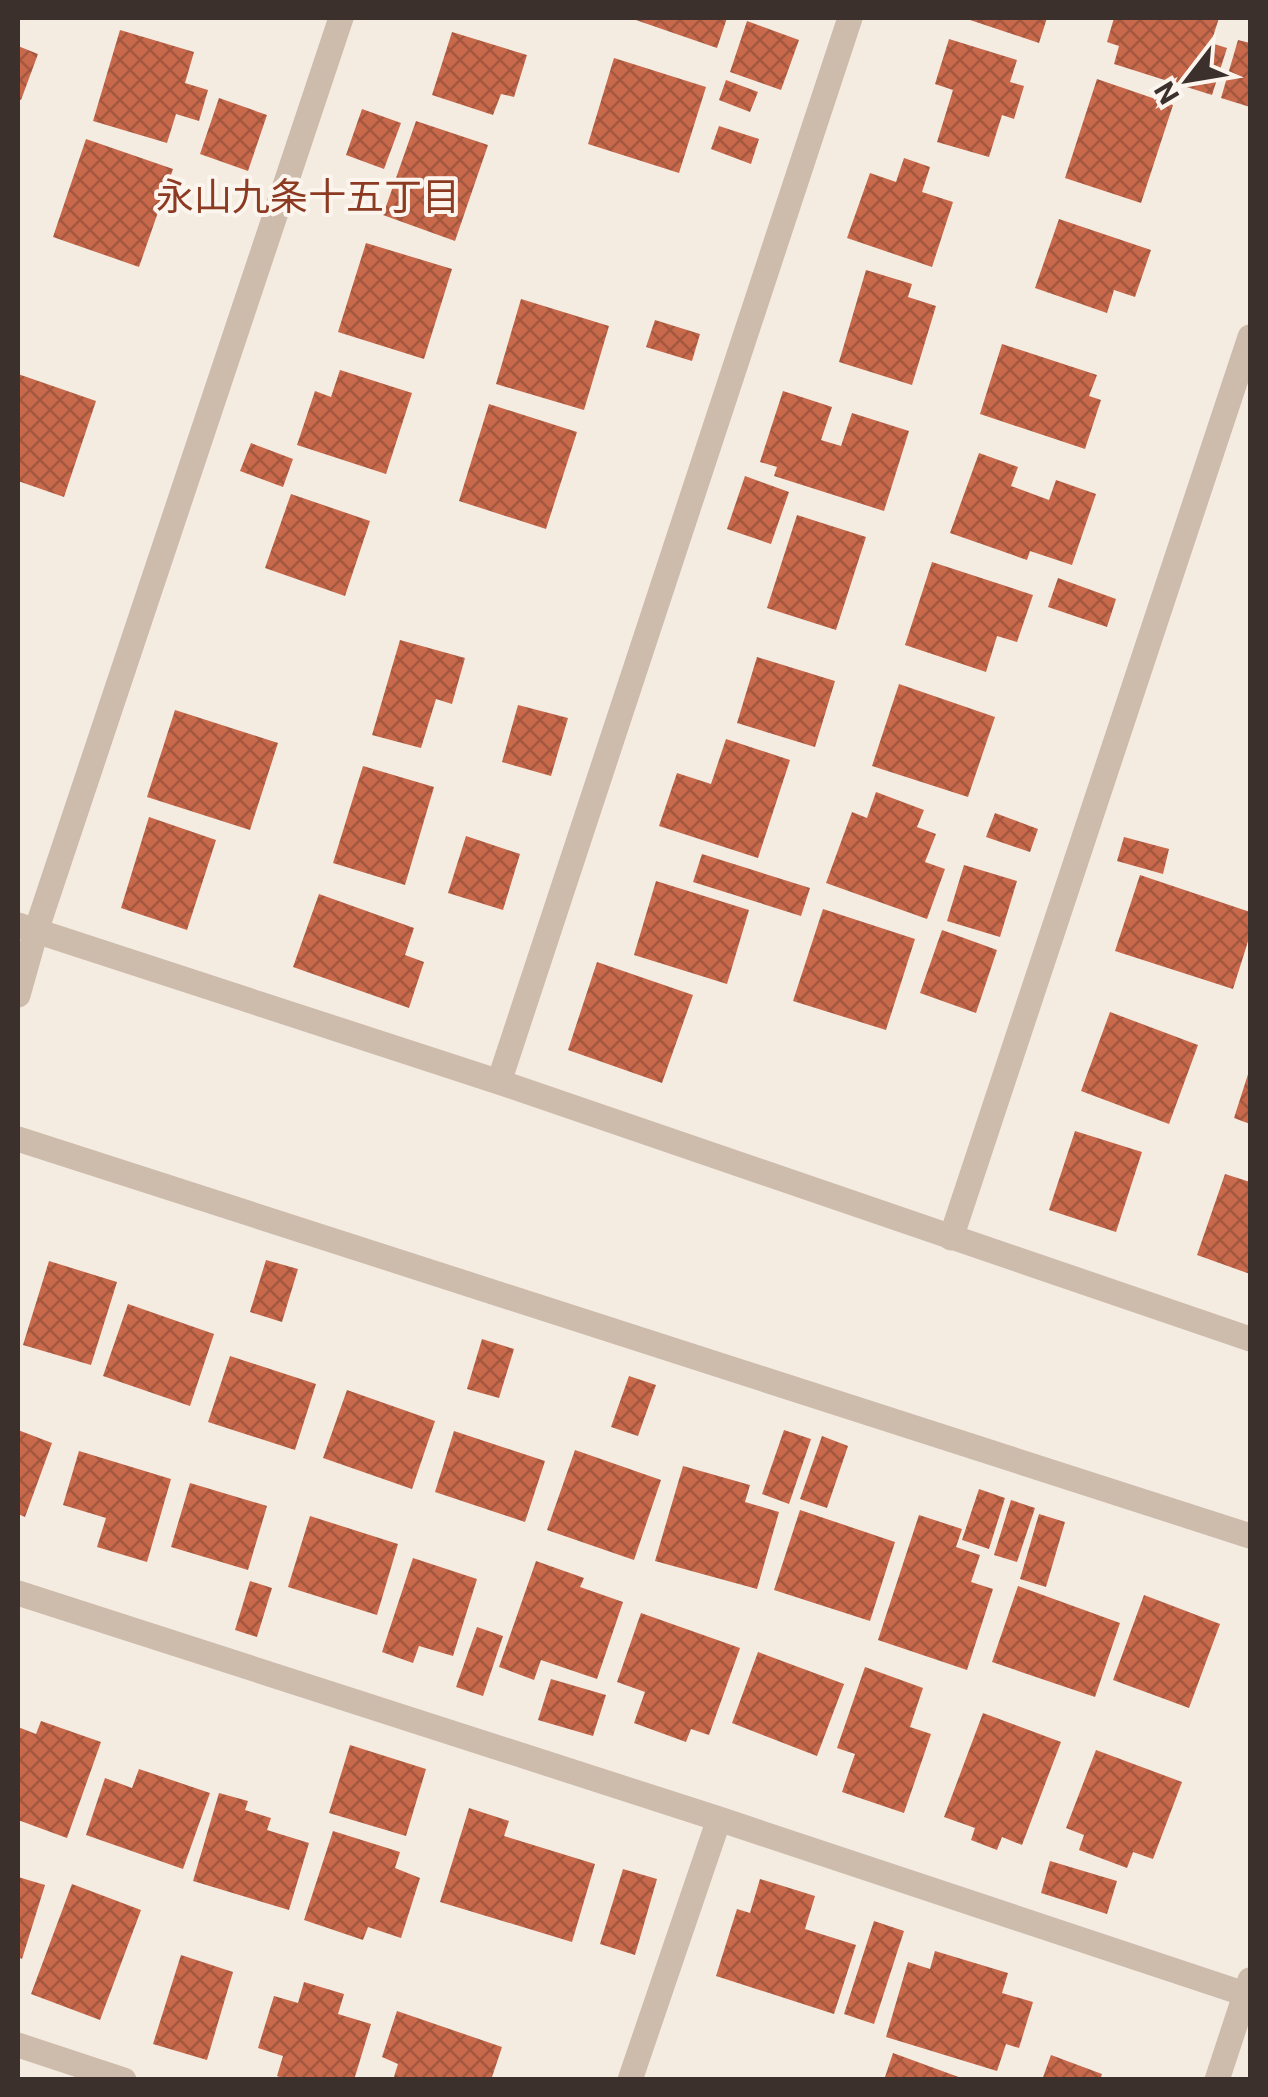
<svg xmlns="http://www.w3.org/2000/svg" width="1268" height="2097" font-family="Roboto,'Noto Sans JP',sans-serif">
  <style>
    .building { fill: url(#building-cross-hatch) }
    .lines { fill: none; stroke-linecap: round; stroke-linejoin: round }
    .minor { stroke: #cdbbac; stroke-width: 25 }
    .labels { text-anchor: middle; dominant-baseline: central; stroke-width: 8; stroke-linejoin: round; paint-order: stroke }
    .neighbourhood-label { font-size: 38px; fill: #8c3b22; stroke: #fbf5ee }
  </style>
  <defs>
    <pattern id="building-cross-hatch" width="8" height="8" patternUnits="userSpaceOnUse" patternTransform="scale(2.5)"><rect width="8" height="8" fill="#c8694b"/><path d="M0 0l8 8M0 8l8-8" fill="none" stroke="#a4573f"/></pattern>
  </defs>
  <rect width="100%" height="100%" fill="#f4ebe1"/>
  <!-- building -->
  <path class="building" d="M 630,18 L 727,18 L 717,48 Z
    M 964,18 L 1047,18 L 1039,43 Z
    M 1114,18 L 1219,18 L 1211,43 L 1227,48 L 1212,95 L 1114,64 L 1119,46 L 1107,42 Z
    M 747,21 L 799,40 L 781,90 L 730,72 Z
    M 120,30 L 194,52 L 185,83 L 208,90 L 199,121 L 176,114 L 167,143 L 93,121 Z
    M 452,32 L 527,55 L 514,97 L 501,94 L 493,115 L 432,95 Z
    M 949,39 L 1017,60 L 1010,82 L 1024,86 L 1014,119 L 1002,115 L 989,157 L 937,142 L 953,90 L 935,84 Z
    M 1238,40 L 1250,43 L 1250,107 L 1221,98 Z
    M 18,46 L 38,54 L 21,100 L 18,99 Z
    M 614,58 L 706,87 L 679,173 L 588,144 Z
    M 1097,79 L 1173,105 L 1141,203 L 1065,178 Z
    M 726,80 L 758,92 L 750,112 L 719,100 Z
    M 219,98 L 267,115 L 248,171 L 200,154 Z
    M 362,109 L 401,123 L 384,169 L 346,155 Z
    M 416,121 L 488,145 L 455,241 L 383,215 Z
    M 719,126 L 759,139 L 751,164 L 711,149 Z
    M 86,139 L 173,169 L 139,267 L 53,237 Z
    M 904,158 L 930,167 L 922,192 L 953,202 L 932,267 L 847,238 L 870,173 L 896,182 Z
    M 1059,219 L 1151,250 L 1135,297 L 1114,290 L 1107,313 L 1035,288 Z
    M 366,243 L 452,269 L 424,359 L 338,332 Z
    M 866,270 L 912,284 L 908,297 L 936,306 L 912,385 L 839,362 Z
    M 521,299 L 609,326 L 584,410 L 496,384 Z
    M 655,320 L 700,334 L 692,361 L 646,347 Z
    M 1002,344 L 1097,375 L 1089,396 L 1101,400 L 1085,449 L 980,414 Z
    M 340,370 L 412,393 L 386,474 L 297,445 L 315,391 L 331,397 Z
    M 18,374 L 96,401 L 64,497 L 18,481 Z
    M 783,391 L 832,407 L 821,440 L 841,446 L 852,413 L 909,431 L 884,511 L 774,476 L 777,467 L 760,462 Z
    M 489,404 L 577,432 L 546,529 L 459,501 Z
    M 251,443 L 293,459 L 283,487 L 240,471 Z
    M 979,453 L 1018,467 L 1011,486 L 1049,500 L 1056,480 L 1096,494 L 1072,565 L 1030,551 L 1027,560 L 950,533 Z
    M 745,476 L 789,492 L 771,544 L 727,529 Z
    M 291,494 L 370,521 L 345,596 L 265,568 Z
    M 797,515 L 866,537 L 836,630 L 767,608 Z
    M 932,562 L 1033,595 L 1017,642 L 997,636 L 986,672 L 905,645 Z
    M 1058,578 L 1116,599 L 1107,627 L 1048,607 Z
    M 400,640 L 465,658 L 452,704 L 436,699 L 421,748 L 372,735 Z
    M 757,657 L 835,681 L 815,747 L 737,723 Z
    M 899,684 L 995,717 L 968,797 L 872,766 Z
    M 518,705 L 568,718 L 551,776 L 502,762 Z
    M 175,710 L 278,743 L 250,830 L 147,797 Z
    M 726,739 L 790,760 L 758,858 L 659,826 L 677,773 L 711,784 Z
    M 363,766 L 434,787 L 405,885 L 333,863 Z
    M 876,792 L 924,810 L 917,827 L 936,834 L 925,862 L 945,869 L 927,919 L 826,883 L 852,812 L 867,818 Z
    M 995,813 L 1038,829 L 1030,852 L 986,837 Z
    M 149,817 L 216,840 L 187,930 L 121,908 Z
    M 466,836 L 520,854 L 503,910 L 448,893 Z
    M 1124,837 L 1169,849 L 1163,874 L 1117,861 Z
    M 702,854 L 810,888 L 801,916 L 693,882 Z
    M 964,865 L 1017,881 L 1000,937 L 947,921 Z
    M 1140,875 L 1250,912 L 1250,935 L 1233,989 L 1115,951 Z
    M 656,881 L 749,910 L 727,984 L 634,955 Z
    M 319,894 L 414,928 L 405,955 L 424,962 L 409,1008 L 293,967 Z
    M 823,909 L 915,939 L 886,1030 L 793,1001 Z
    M 942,930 L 997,950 L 976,1013 L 920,993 Z
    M 597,962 L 693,995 L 662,1083 L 568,1050 Z
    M 1110,1012 L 1198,1045 L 1169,1124 L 1081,1091 Z
    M 1250,1068 L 1250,1124 L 1234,1118 Z
    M 1075,1131 L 1142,1152 L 1116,1232 L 1049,1210 Z
    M 1225,1174 L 1250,1182 L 1250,1274 L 1197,1255 Z
    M 266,1260 L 298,1269 L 282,1322 L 250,1312 Z
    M 49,1261 L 117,1282 L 91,1365 L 23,1345 Z
    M 128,1304 L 214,1334 L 190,1406 L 103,1376 Z
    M 482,1339 L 514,1349 L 499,1398 L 467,1389 Z
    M 230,1356 L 316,1384 L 295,1450 L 208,1422 Z
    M 629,1376 L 656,1385 L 638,1436 L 611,1427 Z
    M 347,1390 L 435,1421 L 412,1489 L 323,1458 Z
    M 18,1430 L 52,1443 L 25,1517 L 18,1514 Z
    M 784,1430 L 811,1439 L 789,1504 L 762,1494 Z
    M 454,1431 L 545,1461 L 525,1522 L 435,1492 Z
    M 822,1436 L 848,1446 L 827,1508 L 800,1499 Z
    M 575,1450 L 661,1480 L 634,1560 L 547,1530 Z
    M 79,1451 L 171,1479 L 147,1562 L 97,1547 L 106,1518 L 63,1505 Z
    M 683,1466 L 750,1485 L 745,1502 L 779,1512 L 757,1589 L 655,1561 Z
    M 190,1483 L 267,1506 L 248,1570 L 171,1547 Z
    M 979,1489 L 1005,1498 L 989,1549 L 962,1540 Z
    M 1011,1500 L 1035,1508 L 1017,1562 L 994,1555 Z
    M 800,1510 L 895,1542 L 870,1621 L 774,1590 Z
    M 1039,1514 L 1065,1522 L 1046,1587 L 1020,1579 Z
    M 919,1515 L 962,1529 L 956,1547 L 980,1555 L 971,1582 L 993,1589 L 967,1670 L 878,1640 Z
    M 310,1516 L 398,1544 L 377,1615 L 288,1587 Z
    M 413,1558 L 477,1579 L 453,1656 L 419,1646 L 413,1663 L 382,1652 Z
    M 536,1561 L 584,1578 L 580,1587 L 623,1602 L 597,1679 L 541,1660 L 534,1680 L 499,1667 Z
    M 250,1581 L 272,1588 L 257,1637 L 235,1630 Z
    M 1018,1586 L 1120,1623 L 1095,1697 L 992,1662 Z
    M 1144,1595 L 1220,1624 L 1189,1708 L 1113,1680 Z
    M 641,1613 L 740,1648 L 709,1735 L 691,1729 L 686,1742 L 634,1723 L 645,1692 L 617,1682 Z
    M 477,1627 L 503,1636 L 483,1696 L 456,1687 Z
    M 758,1652 L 844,1684 L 817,1756 L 732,1723 Z
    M 865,1667 L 923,1688 L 910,1727 L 931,1734 L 904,1813 L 842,1792 L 855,1754 L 837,1748 Z
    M 551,1679 L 606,1695 L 593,1736 L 538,1720 Z
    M 983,1713 L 1061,1742 L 1022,1845 L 1002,1837 L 997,1850 L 971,1840 L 975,1828 L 944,1817 Z
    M 41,1721 L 101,1742 L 67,1838 L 18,1820 L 18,1727 L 36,1734 Z
    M 350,1745 L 426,1769 L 406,1836 L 329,1813 Z
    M 1096,1750 L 1182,1782 L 1153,1859 L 1133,1852 L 1127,1868 L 1079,1850 L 1084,1835 L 1066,1828 Z
    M 139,1769 L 210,1793 L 183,1869 L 86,1835 L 105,1778 L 132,1788 Z
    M 219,1793 L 248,1801 L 245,1810 L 271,1818 L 267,1830 L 309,1843 L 289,1910 L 193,1881 Z
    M 469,1808 L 509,1821 L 504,1836 L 595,1864 L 572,1942 L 440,1902 Z
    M 333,1831 L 400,1852 L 395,1868 L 420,1878 L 401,1938 L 368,1927 L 363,1940 L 304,1920 Z
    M 1050,1861 L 1117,1881 L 1107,1914 L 1041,1893 Z
    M 623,1869 L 657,1879 L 635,1955 L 600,1944 Z
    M 18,1877 L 45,1885 L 22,1959 L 18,1957 Z
    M 760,1879 L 815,1896 L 805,1929 L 856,1945 L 834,2014 L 716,1976 L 737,1909 L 750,1913 Z
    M 72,1884 L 141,1910 L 100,2020 L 31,1994 Z
    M 874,1921 L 904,1931 L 874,2024 L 844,2014 Z
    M 935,1951 L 1008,1973 L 1002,1993 L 1033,2002 L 1019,2048 L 1006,2044 L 997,2071 L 886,2037 L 908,1962 L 930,1969 Z
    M 181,1955 L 233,1972 L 207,2060 L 153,2044 Z
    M 304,1982 L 344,1994 L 338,2014 L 371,2024 L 354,2080 L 288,2080 L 277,2076 L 283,2056 L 258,2048 L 274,1996 L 298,2003 Z
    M 397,2011 L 502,2047 L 491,2080 L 393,2080 L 398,2064 L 382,2057 Z
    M 893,2053 L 964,2079 L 964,2080 L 884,2080 Z
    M 1051,2055 L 1102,2074 L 1100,2080 L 1042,2080 Z"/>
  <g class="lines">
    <!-- minor -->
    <path class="minor" d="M 18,925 L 499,1082 L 1250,1339
      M 18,995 L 36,931 L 341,18
      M 499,1082 L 850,18
      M 18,1139 L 1250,1536
      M 951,1238 L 1250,337
      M 18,1593 L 719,1819 L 1245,1994
      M 18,2045 L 124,2080
      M 630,2080 L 719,1819
      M 1217,2080 L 1250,1980"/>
  </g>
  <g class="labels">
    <!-- neighbourhood labels -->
    <g class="neighbourhood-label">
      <text x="308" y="197">永山九条十五丁目</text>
    </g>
  </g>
  <!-- border -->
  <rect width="1268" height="2097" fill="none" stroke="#3b302b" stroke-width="40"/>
  <!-- north arrow -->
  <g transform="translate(1188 80) rotate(239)" stroke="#fbf5ee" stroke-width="8" paint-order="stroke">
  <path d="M0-8L18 38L0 25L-18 38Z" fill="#3b302b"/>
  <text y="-15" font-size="28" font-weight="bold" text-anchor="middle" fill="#3b302b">N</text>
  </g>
</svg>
